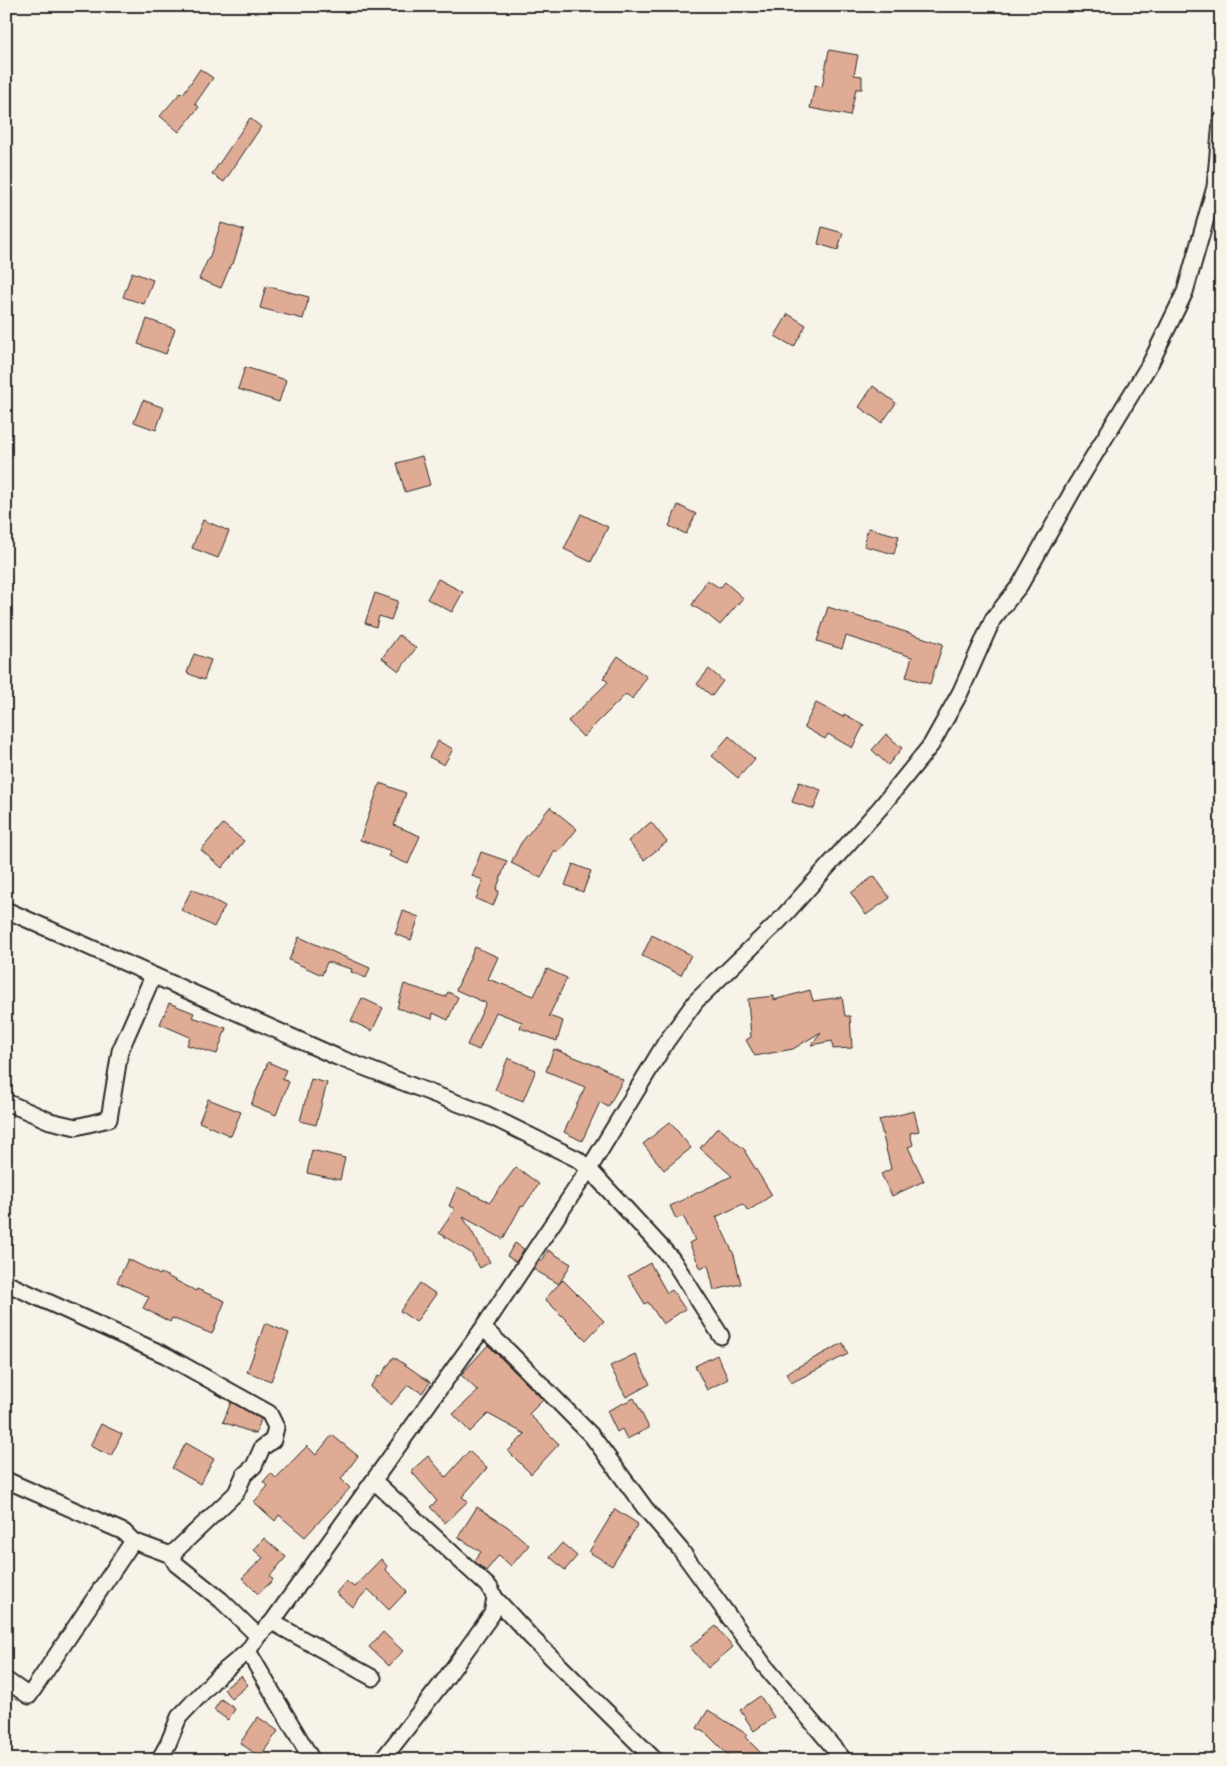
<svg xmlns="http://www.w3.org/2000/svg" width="1227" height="1766" font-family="Caveat,sans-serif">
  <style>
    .building { fill: #e0ab94; stroke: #2b2b2b }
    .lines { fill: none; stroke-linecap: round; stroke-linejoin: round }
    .street-casing { stroke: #2b2b2b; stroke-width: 19 }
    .street { stroke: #f7f3e8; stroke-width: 15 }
  </style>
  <rect width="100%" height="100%" fill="#f7f3e8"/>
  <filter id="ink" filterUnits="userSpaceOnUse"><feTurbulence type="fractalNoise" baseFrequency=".02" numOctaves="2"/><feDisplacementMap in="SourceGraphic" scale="10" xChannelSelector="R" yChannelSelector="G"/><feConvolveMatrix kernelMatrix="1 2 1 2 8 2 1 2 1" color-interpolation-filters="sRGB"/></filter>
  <g filter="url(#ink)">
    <!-- building -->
    <path class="building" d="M 829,50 L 858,55 L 854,75 L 862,76 L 862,89 L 856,89 L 850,116 L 810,108 L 815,85 L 822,87 Z
      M 200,69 L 213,78 L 195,104 L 199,107 L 179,132 L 160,116 L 181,92 L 183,94 Z
      M 250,118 L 261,127 L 224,182 L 212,174 Z
      M 221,223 L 244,230 L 233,264 L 231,264 L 221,288 L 199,279 L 208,259 L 209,259 Z
      M 822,227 L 843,233 L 838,250 L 818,244 Z
      M 132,272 L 153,280 L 144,304 L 123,297 Z
      M 266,286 L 309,297 L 303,319 L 260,308 Z
      M 788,314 L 806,325 L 794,347 L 775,336 Z
      M 147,319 L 175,329 L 166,354 L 138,344 Z
      M 245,367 L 286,380 L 279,402 L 238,389 Z
      M 873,386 L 896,403 L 882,423 L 859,407 Z
      M 143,400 L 164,408 L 156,430 L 134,422 Z
      M 422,456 L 430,485 L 405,492 L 397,463 Z
      M 678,505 L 696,514 L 686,534 L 669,526 Z
      M 581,514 L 608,527 L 591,562 L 564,549 Z
      M 203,520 L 229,531 L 218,558 L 192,548 Z
      M 868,528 L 899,536 L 894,554 L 864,546 Z
      M 438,579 L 463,592 L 452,612 L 427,599 Z
      M 707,580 L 720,588 L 725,582 L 743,598 L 720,625 L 708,615 L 692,605 Z
      M 375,593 L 398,601 L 391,620 L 379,616 L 376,627 L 365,623 Z
      M 828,607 L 943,644 L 930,684 L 906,677 L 912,657 L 846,636 L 842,649 L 817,641 Z
      M 399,635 L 416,648 L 399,671 L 382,658 Z
      M 194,654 L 211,660 L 204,680 L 187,673 Z
      M 618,656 L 647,677 L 632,699 L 626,694 L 583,737 L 568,721 L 608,682 L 603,678 Z
      M 709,669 L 723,681 L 712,696 L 697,684 Z
      M 816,703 L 843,717 L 844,714 L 864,725 L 852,748 L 828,734 L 825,739 L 804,727 Z
      M 886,734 L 902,748 L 888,765 L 872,750 Z
      M 729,736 L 755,759 L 738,778 L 712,756 Z
      M 438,741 L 453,749 L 444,765 L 429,757 Z
      M 799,782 L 821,790 L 814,809 L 792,802 Z
      M 380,783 L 406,793 L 394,825 L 420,836 L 408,864 L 389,856 L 391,851 L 360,840 Z
      M 550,807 L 577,829 L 558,853 L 555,850 L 541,878 L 511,863 L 521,843 Z
      M 651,822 L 667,842 L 644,860 L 628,841 Z
      M 223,824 L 244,841 L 222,868 L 201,850 Z
      M 481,852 L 507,861 L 496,890 L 499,891 L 493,906 L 476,899 L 483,880 L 472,876 Z
      M 573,864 L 591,871 L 583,892 L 565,885 Z
      M 874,876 L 890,898 L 866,915 L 851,893 Z
      M 192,889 L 225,906 L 214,927 L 181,910 Z
      M 403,911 L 419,917 L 411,940 L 395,934 Z
      M 652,935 L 691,955 L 681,975 L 642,956 Z
      M 299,937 L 370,968 L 366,978 L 351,972 L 352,969 L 327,962 L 322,975 L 289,960 Z
      M 475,947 L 498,957 L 488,979 L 534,996 L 547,969 L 567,978 L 549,1016 L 563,1021 L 557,1041 L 520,1028 L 522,1022 L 496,1012 L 479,1050 L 467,1045 L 486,1003 L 456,990 Z
      M 404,984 L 445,997 L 448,992 L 458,997 L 448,1020 L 433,1013 L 432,1019 L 397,1008 Z
      M 810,990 L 813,1001 L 842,997 L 845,1016 L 850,1016 L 852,1048 L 833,1049 L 832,1041 L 811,1045 L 821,1032 L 793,1049 L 755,1056 L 746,1040 L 751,1037 L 748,999 L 774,996 L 774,1000 Z
      M 362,998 L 383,1008 L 372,1031 L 351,1021 Z
      M 169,1003 L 194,1013 L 192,1017 L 226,1028 L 217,1054 L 187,1045 L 190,1037 L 160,1024 Z
      M 554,1049 L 597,1066 L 598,1065 L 623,1080 L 608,1107 L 600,1102 L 582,1141 L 564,1132 L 585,1087 L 546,1071 Z
      M 508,1058 L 536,1070 L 523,1101 L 495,1090 Z
      M 268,1062 L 286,1070 L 282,1079 L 289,1082 L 276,1115 L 251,1105 Z
      M 311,1079 L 327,1083 L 316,1125 L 300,1121 Z
      M 208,1099 L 241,1112 L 231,1136 L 199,1122 Z
      M 914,1111 L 919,1131 L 910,1133 L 913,1145 L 908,1147 L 924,1181 L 892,1196 L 881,1174 L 891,1169 L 879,1120 Z
      M 670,1122 L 691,1148 L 664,1170 L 643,1144 Z
      M 718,1127 L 746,1151 L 745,1152 L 772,1195 L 748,1211 L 743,1204 L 716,1217 L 734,1255 L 741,1284 L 714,1290 L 708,1265 L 701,1269 L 689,1243 L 695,1240 L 683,1216 L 676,1219 L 670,1206 L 732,1176 L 700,1148 Z
      M 312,1150 L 345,1158 L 340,1180 L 307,1173 Z
      M 516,1167 L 539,1184 L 523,1207 L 521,1206 L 503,1239 L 463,1217 L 490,1262 L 480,1268 L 471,1253 L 439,1233 L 455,1209 L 449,1206 L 457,1187 L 490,1202 Z
      M 515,1243 L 524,1249 L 516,1262 L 507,1256 Z
      M 548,1250 L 571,1264 L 559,1284 L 563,1280 L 604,1321 L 586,1340 L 545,1299 L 559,1284 L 533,1269 L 540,1259 L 542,1261 Z
      M 128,1259 L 160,1275 L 161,1273 L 196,1291 L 197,1289 L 225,1301 L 212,1334 L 172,1318 L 170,1322 L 143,1308 L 149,1297 L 117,1282 Z
      M 650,1263 L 667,1293 L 672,1290 L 685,1309 L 663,1324 L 648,1302 L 645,1304 L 628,1276 Z
      M 420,1283 L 436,1294 L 416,1322 L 400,1311 Z
      M 265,1323 L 289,1333 L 271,1381 L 247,1372 Z
      M 843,1343 L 848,1354 L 791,1383 L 786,1373 Z
      M 488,1345 L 543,1400 L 529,1414 L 559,1444 L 531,1474 L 508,1451 L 525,1434 L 488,1414 L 470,1432 L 453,1414 L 478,1391 L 461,1375 Z
      M 635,1354 L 650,1384 L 626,1397 L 610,1366 Z
      M 717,1355 L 728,1379 L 707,1390 L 695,1366 Z
      M 394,1357 L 430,1382 L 422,1393 L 408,1385 L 391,1405 L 370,1387 L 378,1376 L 380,1377 Z
      M 634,1398 L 649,1428 L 627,1439 L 622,1429 L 617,1432 L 607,1411 Z
      M 231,1402 L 261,1419 L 256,1434 L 223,1422 Z
      M 101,1424 L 122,1434 L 111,1456 L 90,1446 Z
      M 332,1435 L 358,1456 L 341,1479 L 350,1488 L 305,1537 L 279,1515 L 275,1521 L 254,1502 L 268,1486 L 263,1482 L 271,1473 L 276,1478 L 307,1446 L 316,1455 Z
      M 186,1443 L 214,1459 L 200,1484 L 172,1468 Z
      M 469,1451 L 487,1468 L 462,1497 L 468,1501 L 445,1523 L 430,1507 L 437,1501 L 411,1471 L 428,1456 L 446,1477 Z
      M 477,1507 L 508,1527 L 529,1545 L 511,1566 L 499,1555 L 486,1571 L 474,1561 L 481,1552 L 458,1537 Z
      M 615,1509 L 638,1524 L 612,1566 L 589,1552 Z
      M 264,1538 L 286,1557 L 270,1576 L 273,1580 L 258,1594 L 242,1578 L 263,1558 L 254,1550 Z
      M 562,1543 L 577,1556 L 565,1570 L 550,1557 Z
      M 381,1559 L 387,1566 L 385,1569 L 407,1591 L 389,1610 L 368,1589 L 352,1607 L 336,1593 L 346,1581 L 354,1587 Z
      M 716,1626 L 733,1647 L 708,1668 L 690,1647 Z
      M 383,1632 L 403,1651 L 389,1666 L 369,1647 Z
      M 241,1676 L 248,1685 L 231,1699 L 224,1689 Z
      M 760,1696 L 774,1717 L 754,1731 L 740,1710 Z
      M 221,1699 L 235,1709 L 228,1720 L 214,1710 Z
      M 708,1710 L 748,1735 L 745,1737 L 768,1760 L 733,1760 L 708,1735 L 697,1728 Z
      M 258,1717 L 278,1731 L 260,1757 L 240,1743 Z"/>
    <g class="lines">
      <!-- street casing -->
      <g class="street-casing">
        <path id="street" d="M 6,910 L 337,1057 L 486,1114 L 577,1159 L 589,1169 L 672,1259 L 721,1336
          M 6,1102 L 50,1121 L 76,1127 L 109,1119 L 120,1051 L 153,976
          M 6,1283 L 165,1355 L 269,1413 L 276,1427 L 273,1440 L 262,1448 L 254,1466 L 244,1475 L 236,1493 L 171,1555
          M 483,1328 L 509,1352 L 592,1436 L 645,1508 L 680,1549 L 764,1665 L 844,1760
          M 6,1480 L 124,1532 L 133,1541 L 171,1555 L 176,1564 L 221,1600 L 258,1636
          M 374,1481 L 490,1588 L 495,1598 L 492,1614 L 446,1678 L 382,1760
          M 495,1598 L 532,1638 L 655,1760
          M 272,1622 L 373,1678
          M 248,1651 L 312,1760
          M 6,1680 L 29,1696 L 133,1541
          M 159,1760 L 168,1744 L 179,1717 L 218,1676 L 248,1651 L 258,1636 L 272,1622 L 483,1328 L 589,1169 L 666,1042 L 696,1001 L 780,920 L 880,808 L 931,745 L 960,693 L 993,619 L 1020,585 L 1076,485 L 1151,362 L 1185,292 L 1215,187 L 1221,121"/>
      </g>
      <!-- street -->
      <use href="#street" class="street"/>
    </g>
  </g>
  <!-- margin -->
  <rect width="1227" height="1766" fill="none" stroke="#f7f3e8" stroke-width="25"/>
  <rect x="12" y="12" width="1202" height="1741" fill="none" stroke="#2b2b2b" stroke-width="2" filter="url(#ink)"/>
</svg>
